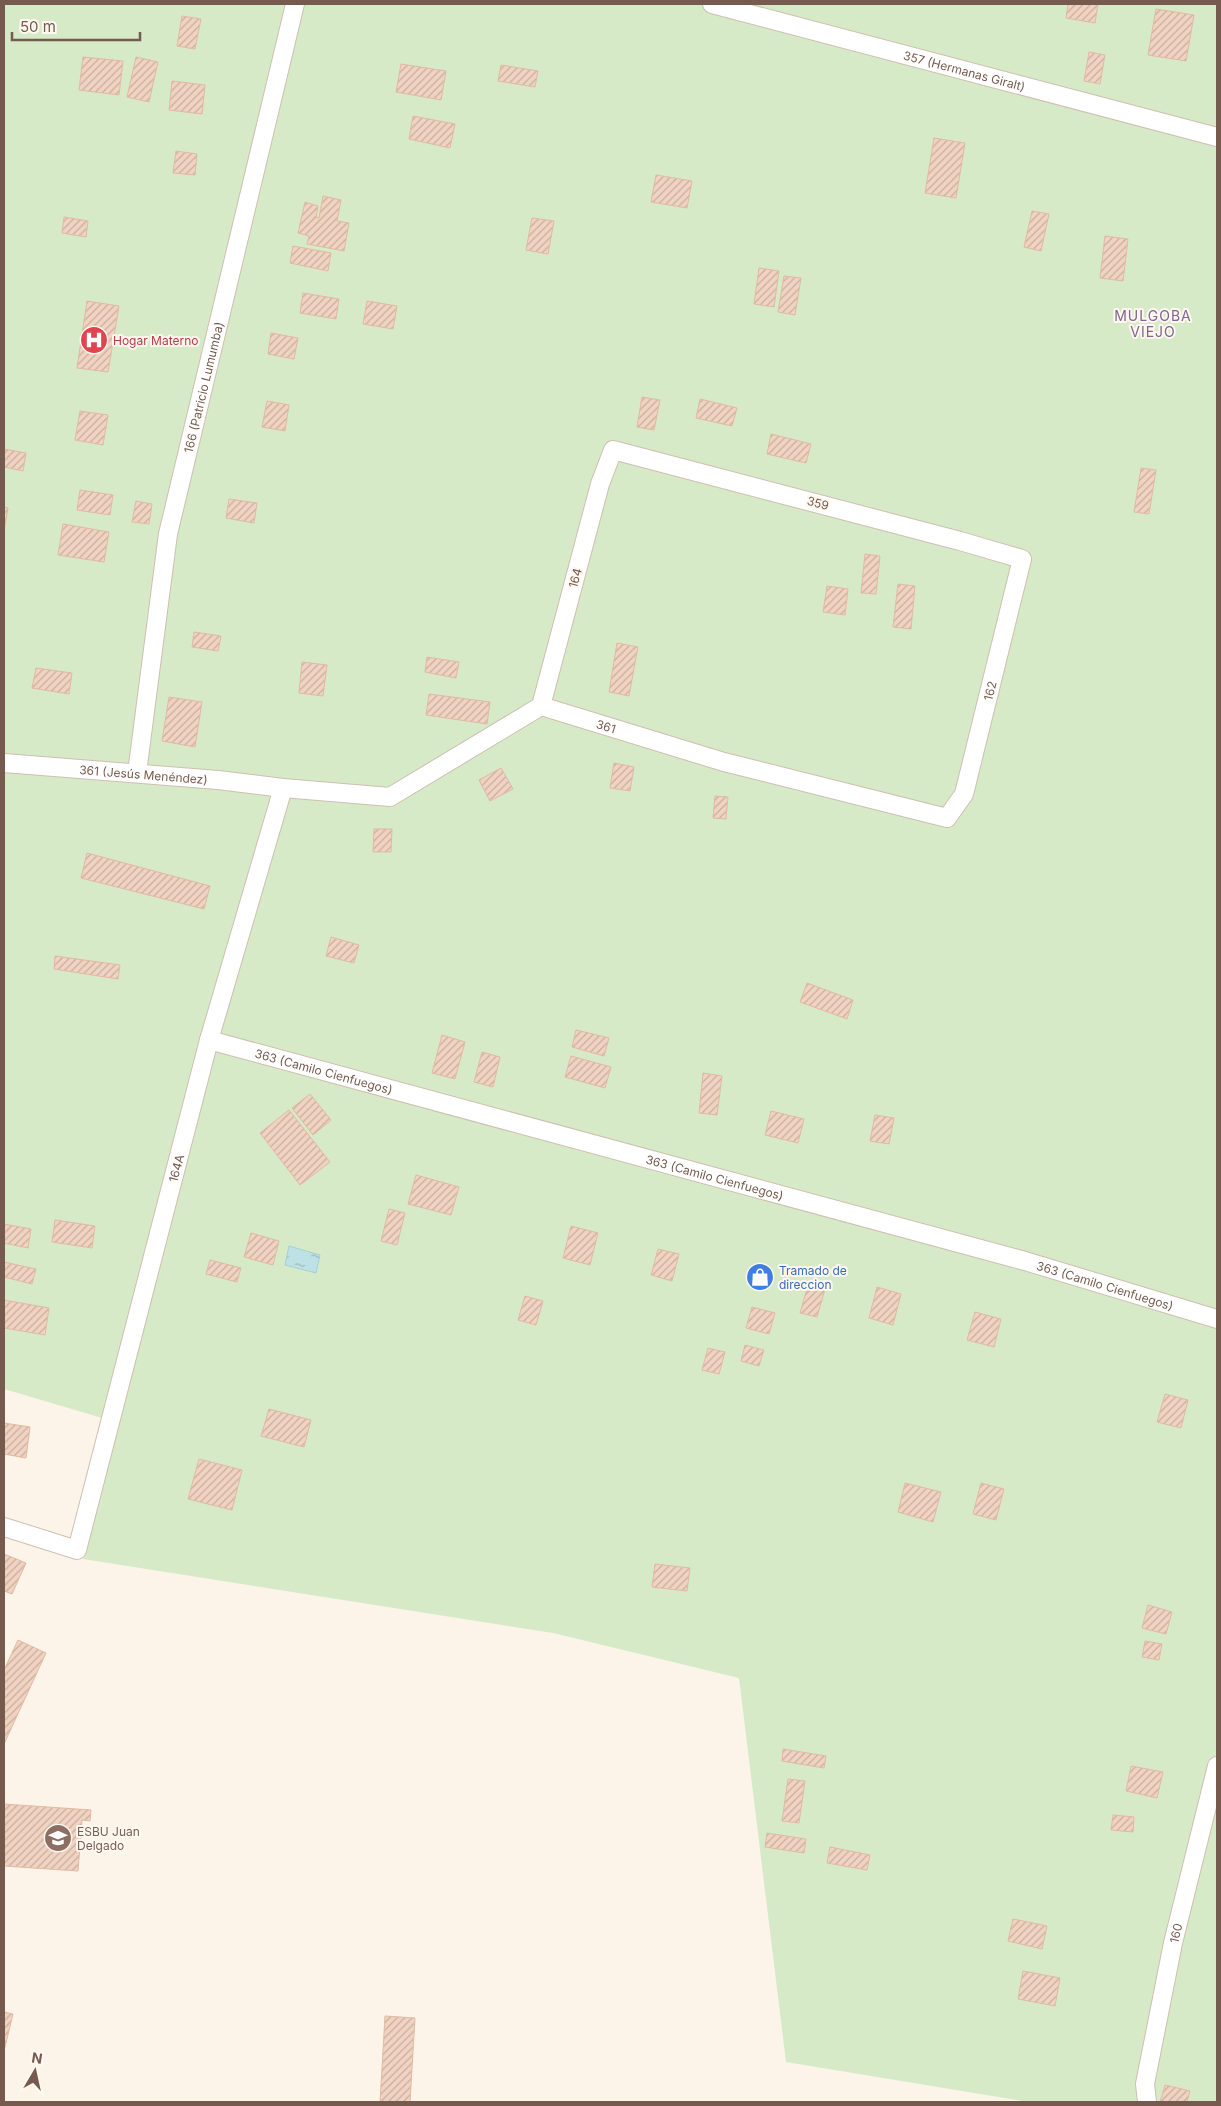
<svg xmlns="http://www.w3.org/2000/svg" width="1221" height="2106" font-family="Inter,sans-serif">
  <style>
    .green { fill: #d6eac7 }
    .water { fill: url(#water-ripples); stroke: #a4d1d7 }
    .building { fill: url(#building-hatch); stroke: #e3b9a2 }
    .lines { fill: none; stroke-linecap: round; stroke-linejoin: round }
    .street-casing { stroke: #d0beb1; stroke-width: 20 }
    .street { stroke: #fff; stroke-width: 18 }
    .labels { text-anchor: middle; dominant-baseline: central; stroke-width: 4; stroke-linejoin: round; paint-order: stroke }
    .street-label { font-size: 12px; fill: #765a4d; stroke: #fef8f0 }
    .health-label { font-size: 12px; fill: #be3a42; stroke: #fef8f0; text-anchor: start }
    .shop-label { font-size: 12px; fill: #366cbe; stroke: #fef8f0; text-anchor: start }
    .education-label { font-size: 12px; fill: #785e54; stroke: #fef8f0; text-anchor: start }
    .neighbourhood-label { font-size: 14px; letter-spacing: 1px; fill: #816592; stroke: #fef8f0 }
  </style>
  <defs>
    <pattern id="water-ripples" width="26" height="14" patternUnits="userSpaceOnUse" patternTransform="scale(1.25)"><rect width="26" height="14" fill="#bee1e6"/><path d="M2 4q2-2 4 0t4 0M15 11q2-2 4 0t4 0" fill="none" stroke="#9fb9bd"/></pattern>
    <pattern id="building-hatch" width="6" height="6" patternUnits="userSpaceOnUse" patternTransform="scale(1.25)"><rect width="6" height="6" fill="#f1d3c1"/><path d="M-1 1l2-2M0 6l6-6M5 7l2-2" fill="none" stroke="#c8ae9f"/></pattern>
  </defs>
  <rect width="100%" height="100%" fill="#fcf4e9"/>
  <!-- green -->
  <path class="green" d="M 4,4 L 1217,4 L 1217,2102 L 1028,2102 L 786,2062 L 739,1678 L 553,1633 L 83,1559 L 119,1423 L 4,1389 Z"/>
  <!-- water -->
  <path class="water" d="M 289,1246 L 320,1255 L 316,1273 L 285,1265 Z"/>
  <!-- building -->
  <path class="building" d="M 1068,4 L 1098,4 L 1095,23 L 1066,18 Z
    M 1156,9 L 1194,15 L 1186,61 L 1148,55 Z
    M 182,16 L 201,19 L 195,49 L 177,46 Z
    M 1089,52 L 1105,55 L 1100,84 L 1084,81 Z
    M 83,57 L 123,61 L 119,95 L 79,90 Z
    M 136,57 L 158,62 L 149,102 L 127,97 Z
    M 401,64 L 446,71 L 441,100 L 396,92 Z
    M 501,65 L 538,71 L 535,87 L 498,81 Z
    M 172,81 L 205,85 L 202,114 L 169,110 Z
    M 413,116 L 455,124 L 450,148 L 409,139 Z
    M 934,138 L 965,143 L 956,198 L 925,193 Z
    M 176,151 L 197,154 L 195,175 L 173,173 Z
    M 656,175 L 692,181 L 687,208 L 651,202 Z
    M 323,196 L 341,200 L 337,221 L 349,223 L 344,251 L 307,244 L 309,236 L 298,233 L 305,202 L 318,206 L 316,217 L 319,218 Z
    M 1032,211 L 1049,214 L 1041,251 L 1024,247 Z
    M 64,217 L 88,221 L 86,237 L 62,233 Z
    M 532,218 L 554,221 L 548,254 L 526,250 Z
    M 1105,236 L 1128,239 L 1123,281 L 1100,278 Z
    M 293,246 L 331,253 L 328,271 L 290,263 Z
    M 759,268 L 779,271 L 774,307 L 754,304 Z
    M 784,276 L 801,278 L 795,315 L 778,312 Z
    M 303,293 L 339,299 L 336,319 L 300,313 Z
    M 87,301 L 119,306 L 108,372 L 77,368 Z
    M 367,301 L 397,306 L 393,329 L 363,324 Z
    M 271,333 L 298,338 L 294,359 L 268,354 Z
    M 642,397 L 660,400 L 654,430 L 637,427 Z
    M 700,399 L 737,408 L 732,426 L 696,418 Z
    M 267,401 L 289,405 L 285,431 L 262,427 Z
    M 80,411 L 108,415 L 103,445 L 75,440 Z
    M 771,434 L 811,444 L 806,463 L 767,454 Z
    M 4,449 L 26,453 L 23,471 L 4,467 Z
    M 1141,468 L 1156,470 L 1149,514 L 1134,512 Z
    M 80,490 L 113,495 L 110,515 L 77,510 Z
    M 229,499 L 257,503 L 254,523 L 226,518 Z
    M 136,501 L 152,504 L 149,524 L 132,522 Z
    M 4,507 L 8,508 L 4,531 Z
    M 63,524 L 109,532 L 104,562 L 58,555 Z
    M 865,554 L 880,556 L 876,594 L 861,593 Z
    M 898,584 L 915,586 L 911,629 L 893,627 Z
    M 827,586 L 848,589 L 845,615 L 823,612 Z
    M 194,632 L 221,636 L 218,651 L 192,647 Z
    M 617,643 L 638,647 L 629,696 L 609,692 Z
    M 427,657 L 459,662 L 456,678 L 425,672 Z
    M 302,662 L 327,665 L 323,696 L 299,693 Z
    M 36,668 L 72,673 L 69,694 L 32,688 Z
    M 429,694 L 490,702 L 487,724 L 426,715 Z
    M 169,697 L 202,702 L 195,747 L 162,741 Z
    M 614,763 L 634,767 L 630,791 L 610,788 Z
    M 501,768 L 513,789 L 490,801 L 479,780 Z
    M 715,796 L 728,797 L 726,819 L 713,818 Z
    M 374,829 L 392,829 L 391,852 L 373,852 Z
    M 87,853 L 210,886 L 204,909 L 81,878 Z
    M 331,937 L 359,945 L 354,963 L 326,956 Z
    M 55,956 L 120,965 L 118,979 L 54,969 Z
    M 807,983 L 853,1000 L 847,1019 L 800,1002 Z
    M 576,1030 L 609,1038 L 604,1056 L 572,1047 Z
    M 442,1035 L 465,1042 L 455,1079 L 432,1073 Z
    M 482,1052 L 500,1057 L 493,1087 L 474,1082 Z
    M 571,1056 L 611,1067 L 605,1088 L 565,1077 Z
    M 703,1073 L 722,1076 L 717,1115 L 699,1113 Z
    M 310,1094 L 331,1120 L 313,1135 L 292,1108 Z
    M 289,1110 L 330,1162 L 300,1185 L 260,1133 Z
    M 771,1111 L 804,1119 L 798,1143 L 765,1135 Z
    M 875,1115 L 894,1118 L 889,1144 L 870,1141 Z
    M 416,1175 L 459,1187 L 451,1215 L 408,1204 Z
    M 389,1209 L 405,1213 L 397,1245 L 381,1241 Z
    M 55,1220 L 95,1226 L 92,1248 L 52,1242 Z
    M 4,1224 L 31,1229 L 28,1248 L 4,1243 Z
    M 571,1226 L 598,1233 L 590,1265 L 563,1258 Z
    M 251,1233 L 279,1241 L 273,1265 L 244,1257 Z
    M 658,1249 L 679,1254 L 672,1281 L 651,1275 Z
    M 210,1260 L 241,1268 L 237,1282 L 206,1274 Z
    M 4,1262 L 36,1269 L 32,1284 L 4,1277 Z
    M 808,1285 L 825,1289 L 817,1317 L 800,1313 Z
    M 877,1287 L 901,1294 L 893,1325 L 869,1318 Z
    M 525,1296 L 543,1301 L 536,1325 L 518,1320 Z
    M 4,1300 L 49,1308 L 45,1335 L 4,1328 Z
    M 752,1307 L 775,1313 L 769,1334 L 746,1328 Z
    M 975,1312 L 1001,1319 L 994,1347 L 967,1340 Z
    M 745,1345 L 764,1350 L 759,1366 L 741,1361 Z
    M 708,1348 L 725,1352 L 719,1374 L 702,1370 Z
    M 1165,1394 L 1188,1400 L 1181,1428 L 1157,1422 Z
    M 269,1409 L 311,1420 L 304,1447 L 261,1436 Z
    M 4,1423 L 30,1427 L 26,1458 L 4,1454 Z
    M 199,1459 L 242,1470 L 232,1510 L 188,1499 Z
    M 905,1483 L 941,1492 L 933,1522 L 898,1512 Z
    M 981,1483 L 1004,1489 L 996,1520 L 973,1514 Z
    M 4,1554 L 26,1563 L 12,1594 L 4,1591 Z
    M 655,1564 L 690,1568 L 687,1591 L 652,1587 Z
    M 1148,1605 L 1172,1612 L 1166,1634 L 1142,1628 Z
    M 18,1640 L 46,1653 L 4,1744 L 4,1670 Z
    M 1145,1641 L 1162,1644 L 1159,1660 L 1142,1657 Z
    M 783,1749 L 826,1756 L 824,1768 L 782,1761 Z
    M 1131,1766 L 1163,1772 L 1157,1798 L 1126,1791 Z
    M 788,1779 L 805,1781 L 799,1823 L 782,1821 Z
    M 4,1804 L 91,1810 L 90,1821 L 82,1820 L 78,1871 L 4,1866 Z
    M 1113,1815 L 1134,1817 L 1133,1832 L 1111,1830 Z
    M 767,1833 L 806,1839 L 804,1853 L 765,1847 Z
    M 830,1847 L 870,1855 L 867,1870 L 827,1863 Z
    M 1013,1919 L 1047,1926 L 1042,1949 L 1008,1941 Z
    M 1023,1971 L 1060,1978 L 1055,2006 L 1018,1999 Z
    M 4,2012 L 13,2014 L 4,2051 Z
    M 385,2016 L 415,2018 L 410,2102 L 380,2102 Z
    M 1165,2085 L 1190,2091 L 1187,2102 L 1160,2102 Z"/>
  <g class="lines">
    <!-- street casing -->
    <g class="street-casing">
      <g id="street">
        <path id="s1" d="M 712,4 L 1217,137"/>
        <path id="s2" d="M 4,763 L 218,780 L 283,788 L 390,797 L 541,706 L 724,762 L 947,818 L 964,794 L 1022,559 L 960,541 L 613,450 L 600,484 L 541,706"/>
        <path id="s3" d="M 137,773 L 168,534 L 295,4"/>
        <path id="s4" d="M 209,1040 L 1025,1261 L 1217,1319"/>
        <path id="s5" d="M 4,1527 L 77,1550 L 209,1040 L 283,788"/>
        <path id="s6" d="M 1147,2102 L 1145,2084 L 1173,1943 L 1217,1766"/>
      </g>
    </g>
    <!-- street -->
    <use href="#street" class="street"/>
  </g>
  <!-- icons -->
  <defs>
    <g id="hospital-disc" transform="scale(1.4375)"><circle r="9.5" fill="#e0444e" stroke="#fef8f0"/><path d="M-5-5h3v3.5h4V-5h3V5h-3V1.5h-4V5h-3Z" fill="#fff"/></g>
    <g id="shop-disc" transform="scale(1.4375)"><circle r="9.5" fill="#3f7fe0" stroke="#fef8f0"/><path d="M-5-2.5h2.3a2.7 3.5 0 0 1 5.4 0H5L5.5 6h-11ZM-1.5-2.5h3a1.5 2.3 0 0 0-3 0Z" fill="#fff"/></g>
    <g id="school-disc" transform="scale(1.4375)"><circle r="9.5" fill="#8d6e63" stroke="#fef8f0"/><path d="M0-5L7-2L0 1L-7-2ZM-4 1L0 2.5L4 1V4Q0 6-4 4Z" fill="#fff"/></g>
  </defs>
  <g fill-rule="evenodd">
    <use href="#hospital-disc" x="94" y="340"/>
    <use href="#shop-disc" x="760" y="1277"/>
    <use href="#school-disc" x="58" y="1838"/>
  </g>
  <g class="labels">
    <!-- street labels -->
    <g class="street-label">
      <text stroke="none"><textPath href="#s1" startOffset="261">357 (Hermanas Giralt)</textPath></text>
      <text stroke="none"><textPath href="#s3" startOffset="392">166 (Patricio Lumumba)</textPath></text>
      <text transform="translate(818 503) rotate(15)">359</text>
      <text transform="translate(575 578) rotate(-75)">164</text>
      <text stroke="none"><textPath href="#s2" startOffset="1121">162</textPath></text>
      <text stroke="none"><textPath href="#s2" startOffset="632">361</textPath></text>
      <text stroke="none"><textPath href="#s2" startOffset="140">361 (Jesús Menéndez)</textPath></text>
      <text stroke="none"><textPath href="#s4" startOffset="119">363 (Camilo Cienfuegos)</textPath></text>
      <text stroke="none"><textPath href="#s5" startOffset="471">164A</textPath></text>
      <text stroke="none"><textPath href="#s4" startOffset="524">363 (Camilo Cienfuegos)</textPath></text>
      <text stroke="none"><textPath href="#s4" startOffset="929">363 (Camilo Cienfuegos)</textPath></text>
      <text stroke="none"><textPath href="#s6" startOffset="172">160</textPath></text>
    </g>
    <!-- health labels -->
    <g class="health-label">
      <text x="113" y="340">Hogar Materno</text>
    </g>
    <!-- shop labels -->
    <g class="shop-label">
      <text x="779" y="1270">Tramado de<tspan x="779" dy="14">direccion</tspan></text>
    </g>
    <!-- education labels -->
    <g class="education-label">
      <text x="77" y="1831">ESBU Juan<tspan x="77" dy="14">Delgado</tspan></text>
    </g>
    <!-- neighbourhood labels -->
    <g class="neighbourhood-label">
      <text x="1153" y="315">MULGOBA<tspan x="1153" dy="16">VIEJO</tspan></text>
    </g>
  </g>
  <!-- border -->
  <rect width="1221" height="2106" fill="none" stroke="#765a4d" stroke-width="10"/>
  <!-- north arrow -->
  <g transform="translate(35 2071) rotate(9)" stroke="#fef8f0" stroke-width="4" paint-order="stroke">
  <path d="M0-4L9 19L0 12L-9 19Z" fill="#765a4d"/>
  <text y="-8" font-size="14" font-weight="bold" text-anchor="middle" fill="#765a4d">N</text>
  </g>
  <!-- scale -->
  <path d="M12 32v8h128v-8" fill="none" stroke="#765a4d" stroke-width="2.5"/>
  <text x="20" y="32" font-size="15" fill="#765a4d" stroke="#fef8f0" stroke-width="4" paint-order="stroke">50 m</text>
</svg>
